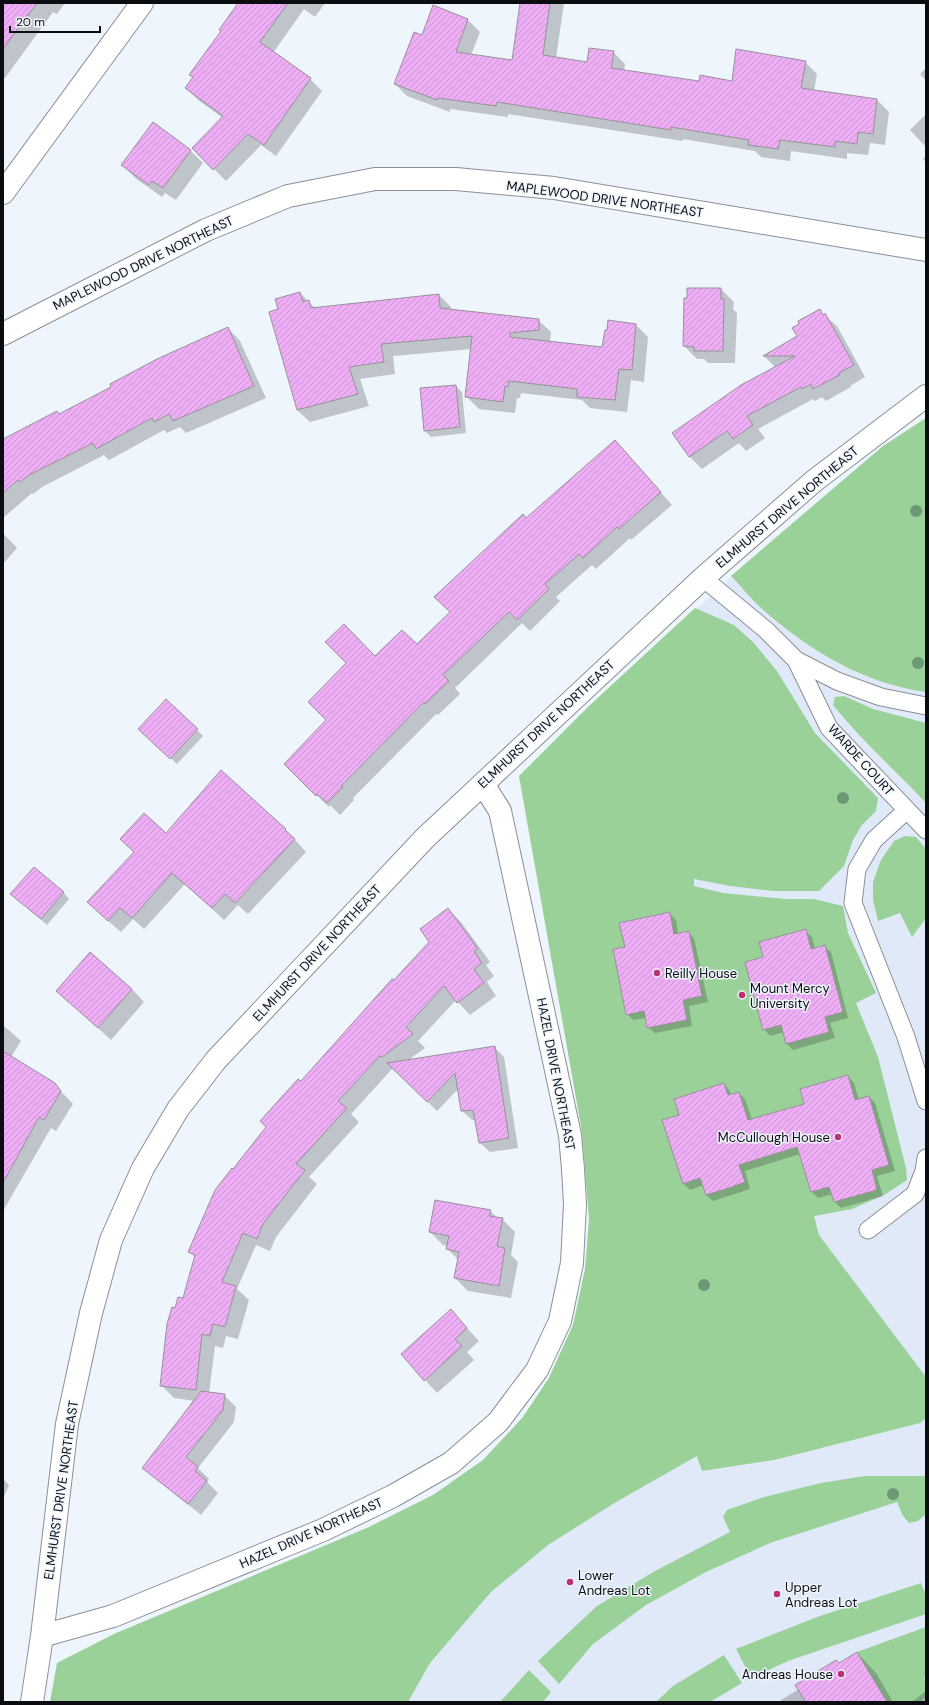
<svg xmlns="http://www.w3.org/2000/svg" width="929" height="1705" font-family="'DM Sans',sans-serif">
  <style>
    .built { fill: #e0e9f7 }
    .green { fill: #9ad199 }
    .shadow { fill: #0003 }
    .building { fill: url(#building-hatch); stroke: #979198 }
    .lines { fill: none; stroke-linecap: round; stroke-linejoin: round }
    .service-casing { stroke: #8b8f97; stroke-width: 19 }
    .minor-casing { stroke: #8b8f97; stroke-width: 24 }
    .service { stroke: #fff; stroke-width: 17 }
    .minor { stroke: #fff; stroke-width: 22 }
    .tree { fill: #6c9876 }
    .poi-dot { fill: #ba3271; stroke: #eff5fd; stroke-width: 1.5 }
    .labels { text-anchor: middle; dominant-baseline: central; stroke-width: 3; stroke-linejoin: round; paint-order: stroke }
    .street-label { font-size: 13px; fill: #0b0c0f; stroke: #eff5fd }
    .poi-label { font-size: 13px; fill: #0b0c0f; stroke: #eff5fd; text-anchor: start }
  </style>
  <defs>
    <pattern id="building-hatch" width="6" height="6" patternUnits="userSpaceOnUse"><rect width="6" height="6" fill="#eeaef5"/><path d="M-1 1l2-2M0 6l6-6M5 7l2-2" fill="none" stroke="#cb94d1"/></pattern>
  </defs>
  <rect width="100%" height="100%" fill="#eff5fd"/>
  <!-- built -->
  <path class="built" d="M 926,418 L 926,1702 L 50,1702 L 57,1663 L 114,1634 L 369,1527 L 433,1495 L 483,1460 L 523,1417 L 549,1377 L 573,1325 L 585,1269 L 589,1219 L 582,1132 L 519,776 L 589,706 L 773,539 L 883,446 Z"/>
  <!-- green -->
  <path class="green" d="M 926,418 L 926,692 C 864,684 806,649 760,607 C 750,598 741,586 731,576 L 883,446 Z
    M 695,608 L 734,625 L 753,642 L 777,671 L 815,733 L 878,798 L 876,811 L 862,825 L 853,840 L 844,866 L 819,891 L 773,891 L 730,886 L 694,879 L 694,886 L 723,893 L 786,899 L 814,899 L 843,906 L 848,933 L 876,993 L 856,1003 L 878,1057 L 906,1168 L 907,1180 L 884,1195 L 852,1209 L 814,1216 L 819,1235 L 926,1377 L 926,1418 L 920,1423 L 774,1460 L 702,1471 L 697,1456 L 616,1502 L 548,1545 L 491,1592 L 430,1663 L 408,1702 L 50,1702 L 57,1663 L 114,1634 L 369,1527 L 433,1495 L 483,1460 L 523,1417 L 549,1378 L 573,1325 L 585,1269 L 589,1219 L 582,1132 L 519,776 L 589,706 Z
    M 844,696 L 873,709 L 926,723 L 926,803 C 895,770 861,740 833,705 L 835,697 Z
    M 905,836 L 916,837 L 926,849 L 926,918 L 912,937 L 900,913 L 878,921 L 873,900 L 873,882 L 881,860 L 894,841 Z
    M 865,1476 L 926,1476 L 926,1514 L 918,1521 L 909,1523 L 903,1516 L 897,1502 L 770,1543 L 706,1572 L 646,1605 L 593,1644 L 559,1684 L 538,1661 L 597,1606 L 655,1571 L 730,1532 L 723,1517 L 727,1510 L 764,1497 L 821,1483 Z
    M 921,1583 L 926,1595 L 926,1614 L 788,1661 L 751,1678 L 736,1649 L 817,1617 Z
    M 926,1627 L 926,1677 L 924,1679 L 926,1683 L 926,1697 L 920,1702 L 887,1702 L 857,1652 Z
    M 724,1655 L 742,1683 L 710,1702 L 656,1702 L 673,1686 Z
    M 529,1670 L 551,1692 L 543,1702 L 500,1702 Z"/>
  <!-- shadow -->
  <path class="shadow" d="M 3,3 L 65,3 L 57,14 L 53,12 L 5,78 L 3,78 Z
    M 238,3 L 325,3 L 315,17 L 304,9 L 273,53 L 310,79 L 322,91 L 276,156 L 261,145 L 226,181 L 193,148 L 223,118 L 198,100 L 186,88 L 193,78 L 190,75 L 222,31 Z
    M 521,3 L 564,3 L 556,58 L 588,63 L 613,52 L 625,64 L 624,71 L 700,82 L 732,82 L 805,62 L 817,74 L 814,91 L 877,100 L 889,112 L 885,145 L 870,143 L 868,155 L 847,153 L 847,159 L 791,151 L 790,161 L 761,157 L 755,151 L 683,139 L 683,141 L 508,114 L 508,117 L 450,109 L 450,112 L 407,96 L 395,84 L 423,36 L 434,7 L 468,20 L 480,32 L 471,55 L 513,61 Z
    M 926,68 L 926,81 L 920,74 Z
    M 926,114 L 926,147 L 910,130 Z
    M 190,150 L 203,163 L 176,200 L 165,193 L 162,197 L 135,178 L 123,165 Z
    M 926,156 L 926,162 L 923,159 Z
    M 721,289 L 734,302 L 733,309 L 737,313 L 735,363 L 708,363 L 704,359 L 697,359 L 684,346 Z
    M 300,293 L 316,309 L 439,295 L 451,307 L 451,310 L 538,320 L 551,332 L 550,342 L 603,348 L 636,325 L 648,337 L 644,382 L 631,380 L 627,412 L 590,408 L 582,400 L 521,393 L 520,398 L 517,398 L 515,413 L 479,409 L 467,397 L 472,349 L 393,356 L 395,374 L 360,379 L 369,406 L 310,422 L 297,410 L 279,309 Z
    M 819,311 L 837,326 L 865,377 L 850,386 L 851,387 L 826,401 L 822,397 L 815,401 L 813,399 L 758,429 L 765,438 L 746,451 L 739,443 L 702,469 L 690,457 L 674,434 L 776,368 L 764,356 L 798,336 Z
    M 228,328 L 240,341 L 266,398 L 186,433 L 180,427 L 167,433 L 164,430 L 109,460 L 104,455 L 42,487 L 33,494 L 32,493 L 3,518 L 3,446 L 59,415 Z
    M 456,386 L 462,392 L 466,433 L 431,437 L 425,431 Z
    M 627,454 L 672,505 L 631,540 L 630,538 L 596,569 L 592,565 L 556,597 L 560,601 L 530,631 L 522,623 L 455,688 L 460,694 L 438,715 L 436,714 L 353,798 L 354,800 L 340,815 L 330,805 L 329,807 L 285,764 L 327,720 L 375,657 L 417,646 L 451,613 L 526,519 Z
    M 3,533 L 17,548 L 3,564 Z
    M 197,730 L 203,736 L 177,764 L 146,735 Z
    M 221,772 L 286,830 L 306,852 L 248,914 L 238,905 L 224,920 L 185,884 L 144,929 L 133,919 L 121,932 L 100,914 L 166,834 Z
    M 63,892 L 69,899 L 47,925 L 12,894 Z
    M 448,909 L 461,922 L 490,962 L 486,965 L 494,976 L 487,982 L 496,996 L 470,1015 L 456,1000 L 418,1041 L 425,1048 L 407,1061 L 495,1048 L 504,1057 L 518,1148 L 490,1152 L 480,1143 L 476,1120 L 472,1120 L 462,1111 L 459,1088 L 437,1111 L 393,1068 L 351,1114 L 359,1122 L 309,1177 L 317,1184 L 276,1237 L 270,1251 L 256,1245 L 237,1289 L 249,1300 L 238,1339 L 226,1336 L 223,1348 L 215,1346 L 209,1393 L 224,1395 L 236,1407 L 234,1422 L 198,1468 L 209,1479 L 207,1482 L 218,1493 L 201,1515 L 156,1479 L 144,1468 L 195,1401 L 174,1398 L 161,1385 L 176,1310 L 184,1300 L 195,1257 L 190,1252 L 234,1171 L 301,1082 L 431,942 Z
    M 669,913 L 676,920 L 678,934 L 688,932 L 694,938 L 708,1002 L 689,1006 L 692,1026 L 655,1033 L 648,1027 L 646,1018 L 633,1020 L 627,1014 L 626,948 Z
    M 805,931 L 812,937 L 815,948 L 824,946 L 831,952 L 848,1018 L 830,1023 L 835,1038 L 793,1050 L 786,1043 L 784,1032 L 770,1036 L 764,1029 L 764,958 Z
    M 132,989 L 144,1002 L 111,1040 L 57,991 Z
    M 3,1025 L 21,1041 L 11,1057 L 54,1084 L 73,1104 L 56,1131 L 51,1128 L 3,1211 Z
    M 848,1076 L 854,1083 L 859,1100 L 869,1097 L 875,1103 L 895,1171 L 877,1176 L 883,1196 L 841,1208 L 835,1202 L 832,1194 L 818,1198 L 812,1192 L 800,1154 L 745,1171 L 750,1189 L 713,1201 L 706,1195 L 704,1185 L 690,1190 L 684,1184 L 680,1116 L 724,1084 L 730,1091 L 731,1095 L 739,1093 L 745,1099 L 752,1120 L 805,1105 Z
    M 490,1211 L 498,1218 L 502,1219 L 515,1232 L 511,1255 L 518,1262 L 511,1298 L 468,1291 L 455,1278 L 459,1260 L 447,1249 L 448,1246 L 443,1245 L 430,1232 Z
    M 451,1311 L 479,1341 L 467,1352 L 474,1360 L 437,1393 L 425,1380 Z
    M 3,1479 L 9,1485 L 3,1499 Z
    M 857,1653 L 876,1673 L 893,1702 L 778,1702 Z
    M 926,1691 L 926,1702 L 912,1702 Z"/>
  <!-- building -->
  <path class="building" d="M 3,3 L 37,3 L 3,49 Z
    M 238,3 L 288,3 L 260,42 L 311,78 L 264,145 L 248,134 L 213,170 L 192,148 L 223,116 L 185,88 L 193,77 L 189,75 L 221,31 L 219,30 Z
    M 520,3 L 550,3 L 543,55 L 587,62 L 589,48 L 614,51 L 611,68 L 699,81 L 700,75 L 732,81 L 736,49 L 806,61 L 801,88 L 877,99 L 873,134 L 858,132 L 857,144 L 835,141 L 835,147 L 780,140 L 778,149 L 748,145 L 749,140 L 671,127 L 671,130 L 497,102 L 496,106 L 438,98 L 437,100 L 394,84 L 414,32 L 422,35 L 433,5 L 468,19 L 456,52 L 512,60 Z
    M 153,122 L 191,150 L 163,188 L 152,181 L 149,185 L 121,165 Z
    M 687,288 L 721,288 L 721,299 L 724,299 L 723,351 L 694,351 L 694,347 L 683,346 L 684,298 L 687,298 Z
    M 300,292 L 303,302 L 309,300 L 311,308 L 439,294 L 440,308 L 539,319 L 539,330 L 510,333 L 510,337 L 602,347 L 605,330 L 607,330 L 608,320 L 636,324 L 632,370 L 619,369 L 615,400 L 577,397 L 577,389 L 509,381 L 508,387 L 505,386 L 503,402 L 465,397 L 472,336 L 381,344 L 384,362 L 349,367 L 358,394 L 297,410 L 269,312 L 278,309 L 275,299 Z
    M 820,309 L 823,315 L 825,313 L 854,365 L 839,373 L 840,375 L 813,389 L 811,384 L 802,389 L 801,387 L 747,416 L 753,425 L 733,439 L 727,431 L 689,457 L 672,433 L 741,385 L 795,356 L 763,356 L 797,336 L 792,328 L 799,324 L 798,321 Z
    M 228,327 L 254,386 L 173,421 L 169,414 L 154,422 L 152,418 L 96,449 L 93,443 L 29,475 L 20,482 L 18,480 L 3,493 L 3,439 L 57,411 L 59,414 L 111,387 L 110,384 L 157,359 Z
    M 456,385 L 460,427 L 424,431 L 420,388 Z
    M 615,440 L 661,492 L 619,529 L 617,527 L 583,558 L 579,554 L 545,584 L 549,589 L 517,620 L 509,612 L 443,675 L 449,681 L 425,704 L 424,702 L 341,786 L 343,787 L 327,803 L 317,794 L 316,796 L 284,764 L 326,720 L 308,702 L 346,663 L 325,642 L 344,624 L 375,656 L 402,630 L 417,644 L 450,612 L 434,597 L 523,514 L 526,518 Z
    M 166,699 L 198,729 L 170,759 L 138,729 Z
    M 221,770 L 286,829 L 285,830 L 295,839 L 235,903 L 225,894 L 212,908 L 172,873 L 132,918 L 120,908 L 108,921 L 87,902 L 134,852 L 120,839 L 144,813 L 166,833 Z
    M 34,867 L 64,892 L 41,919 L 10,894 Z
    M 448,908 L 478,949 L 474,951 L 482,963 L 474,969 L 484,983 L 457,1003 L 444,986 L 406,1027 L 413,1034 L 382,1057 L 380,1056 L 338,1101 L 347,1108 L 296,1164 L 305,1170 L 263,1224 L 257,1239 L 243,1233 L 222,1282 L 236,1286 L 225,1327 L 213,1324 L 210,1336 L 202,1334 L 196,1390 L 160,1386 L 167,1324 L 172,1307 L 175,1308 L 178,1297 L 183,1298 L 195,1255 L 188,1252 L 215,1190 L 232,1168 L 233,1169 L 266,1127 L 260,1121 L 298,1079 L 301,1081 L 392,979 L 394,980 L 429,942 L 420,929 Z
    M 670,912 L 674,934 L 689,931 L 702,996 L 683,1000 L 687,1020 L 647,1028 L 644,1011 L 626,1015 L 613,949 L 625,947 L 619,923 Z
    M 806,929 L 811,949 L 825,945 L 843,1012 L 825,1017 L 829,1032 L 786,1044 L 781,1025 L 763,1030 L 745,962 L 763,957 L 759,942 Z
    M 90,952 L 132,989 L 98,1028 L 56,991 Z
    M 495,1046 L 509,1138 L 479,1143 L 473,1110 L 461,1111 L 455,1073 L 427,1102 L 387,1063 Z
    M 3,1051 L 55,1083 L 61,1091 L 44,1120 L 39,1117 L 3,1183 Z
    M 848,1075 L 855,1100 L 869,1096 L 889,1165 L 872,1170 L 877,1190 L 834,1202 L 829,1187 L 811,1192 L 797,1147 L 739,1165 L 745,1182 L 729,1188 L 706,1195 L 700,1178 L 683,1184 L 662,1120 L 679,1115 L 674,1099 L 724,1083 L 728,1095 L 739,1092 L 748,1120 L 804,1104 L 800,1089 Z
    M 435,1200 L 491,1210 L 489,1216 L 503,1218 L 497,1246 L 505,1248 L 499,1286 L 454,1278 L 459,1252 L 446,1249 L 449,1236 L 429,1232 Z
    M 451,1309 L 467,1328 L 455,1339 L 462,1346 L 424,1381 L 401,1354 Z
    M 201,1391 L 225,1394 L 223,1410 L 186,1457 L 198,1467 L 195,1471 L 207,1481 L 188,1504 L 142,1468 Z
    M 857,1652 L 887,1702 L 806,1702 L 795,1685 L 836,1660 L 839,1663 Z"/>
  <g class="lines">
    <!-- service casing -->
    <g class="service-casing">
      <path id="service" d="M 703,578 L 766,630 L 796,660 L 837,681 L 881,697 L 926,706
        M 796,660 L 829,728 L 926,830
        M 907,810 L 874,840 L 857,869 L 853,903 L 906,1037 L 926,1101
        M 868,1230 L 915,1194 L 924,1171 L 926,1158"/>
    </g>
    <!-- minor casing -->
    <g class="minor-casing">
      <path id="minor" d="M 3,193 L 142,3
        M 3,334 L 206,230 L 288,196 L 375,179 L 456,179 L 554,188 L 926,250
        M 42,1636 L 113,1616 L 323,1530 L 393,1496 L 451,1463 L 498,1422 L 537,1370 L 560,1321 L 572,1263 L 575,1204 L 573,1169 L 570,1135 L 500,811 L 483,784
        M 32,1702 L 42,1636 L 67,1424 L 91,1313 L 111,1240 L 143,1168 L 178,1109 L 216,1060 L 425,838 L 703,578 L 814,481 L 926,396"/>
    </g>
    <!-- service -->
    <use href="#service" class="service"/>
    <!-- minor -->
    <use href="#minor" class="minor"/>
  </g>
  <!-- trees -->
  <g class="tree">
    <circle cx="916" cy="511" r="6"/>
    <circle cx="918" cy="663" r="6"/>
    <circle cx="843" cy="798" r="6"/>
    <circle cx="704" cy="1285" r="6"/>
    <circle cx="893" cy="1494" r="6"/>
  </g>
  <!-- markers -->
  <g class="poi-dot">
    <circle cx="657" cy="973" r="4"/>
    <circle cx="742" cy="995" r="4"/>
    <circle cx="838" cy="1137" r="4"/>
    <circle cx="570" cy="1582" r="4"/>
    <circle cx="777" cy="1594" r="4"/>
    <circle cx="841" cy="1674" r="4"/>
  </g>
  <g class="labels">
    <!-- street labels -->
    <g class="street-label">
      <text transform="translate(605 199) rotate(8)">MAPLEWOOD DRIVE NORTHEAST</text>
      <text transform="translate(143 263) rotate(-26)">MAPLEWOOD DRIVE NORTHEAST</text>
      <text transform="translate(787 507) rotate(-40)">ELMHURST DRIVE NORTHEAST</text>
      <text transform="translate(546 724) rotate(-43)">ELMHURST DRIVE NORTHEAST</text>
      <text transform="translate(861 760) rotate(48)">WARDE COURT</text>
      <text transform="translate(317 953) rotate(-47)">ELMHURST DRIVE NORTHEAST</text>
      <text transform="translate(556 1074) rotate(79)">HAZEL DRIVE NORTHEAST</text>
      <text transform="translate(61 1490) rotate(-82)">ELMHURST DRIVE NORTHEAST</text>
      <text transform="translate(311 1533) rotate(-24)">HAZEL DRIVE NORTHEAST</text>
    </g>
    <!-- poi labels -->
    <g class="poi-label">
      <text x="665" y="973">Reilly House</text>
      <text x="750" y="988">Mount Mercy<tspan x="750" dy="15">University</tspan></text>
      <text x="830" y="1137" text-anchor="end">McCullough House</text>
      <text x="578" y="1575">Lower<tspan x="578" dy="15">Andreas Lot</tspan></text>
      <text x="785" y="1587">Upper<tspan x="785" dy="15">Andreas Lot</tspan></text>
      <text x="833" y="1674" text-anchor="end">Andreas House</text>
    </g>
  </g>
  <!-- border -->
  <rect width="929" height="1705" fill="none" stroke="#0b0c0f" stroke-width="8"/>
  <!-- scale -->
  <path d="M10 26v6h90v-6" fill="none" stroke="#0b0c0f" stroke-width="2"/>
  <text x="16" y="26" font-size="12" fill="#0b0c0f" stroke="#eff5fd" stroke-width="3" paint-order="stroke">20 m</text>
</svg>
